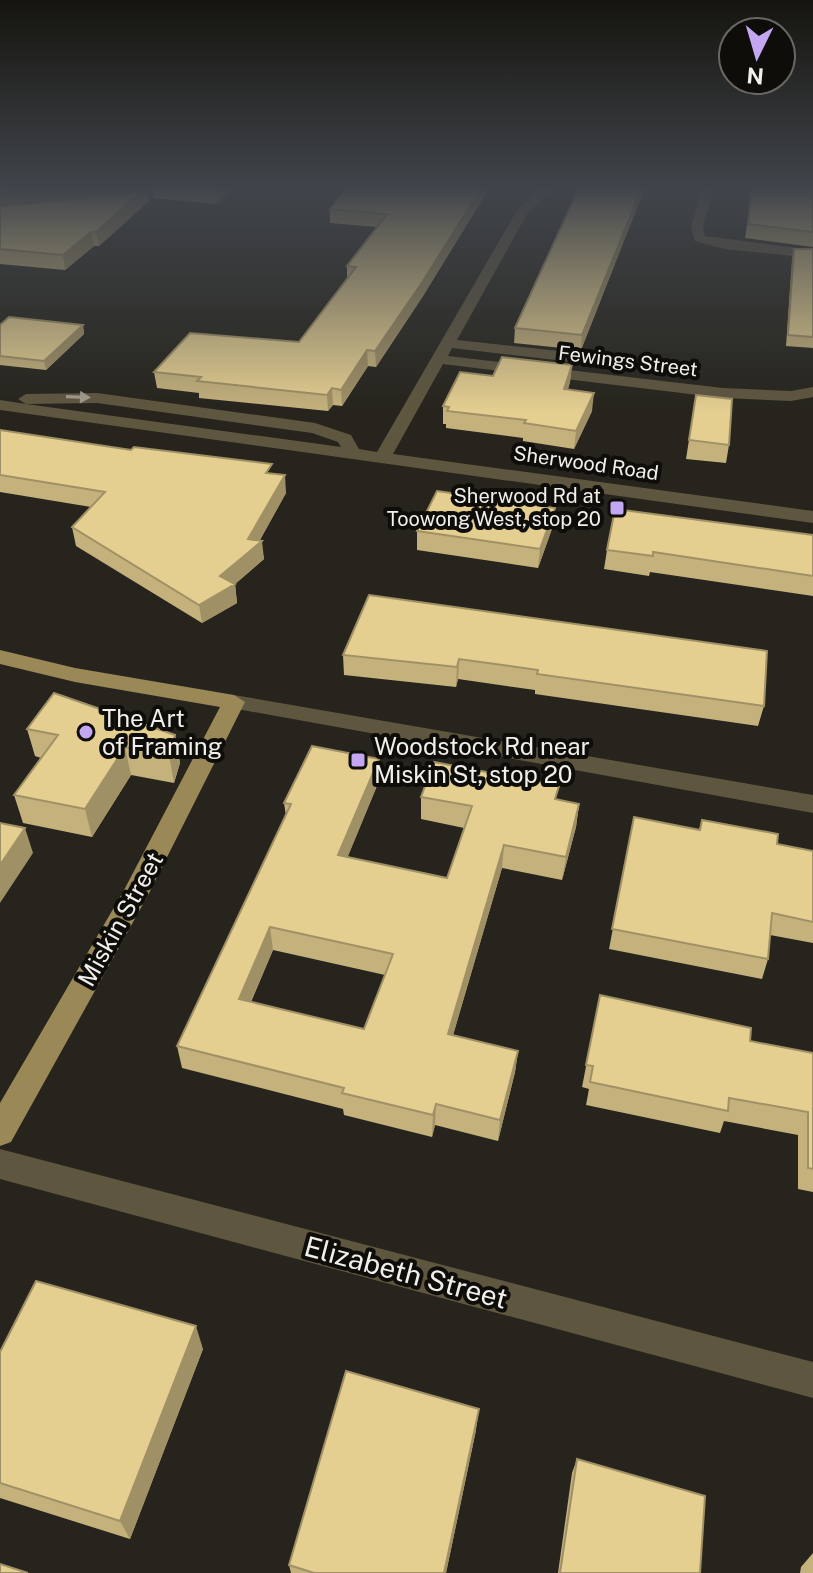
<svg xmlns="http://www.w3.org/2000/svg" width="813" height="1573" font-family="'Public Sans',sans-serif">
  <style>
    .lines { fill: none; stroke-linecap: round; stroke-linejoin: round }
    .minor { fill: #5f563f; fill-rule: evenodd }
    .major { fill: #9a8857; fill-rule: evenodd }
    .wall { fill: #c4b17c; fill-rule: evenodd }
    .shaded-wall { fill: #a09065 }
    .building { fill: #e4ce90; stroke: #a09065; stroke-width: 2; fill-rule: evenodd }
    .oneway { fill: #a19b8c }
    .poi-dot { fill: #c3a7f2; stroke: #0e0d0a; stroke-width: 3 }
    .labels { text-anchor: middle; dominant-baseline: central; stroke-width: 8; stroke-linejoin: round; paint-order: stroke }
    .far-street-label { font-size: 20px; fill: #f1efea; stroke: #0e0d0a }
    .far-poi-label { font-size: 20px; fill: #f1efea; stroke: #0e0d0a; text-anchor: end }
    .poi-label { font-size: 24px; fill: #f1efea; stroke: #0e0d0a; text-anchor: start }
    .street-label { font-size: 24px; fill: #f1efea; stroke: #0e0d0a }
    .near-street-label { font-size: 28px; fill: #f1efea; stroke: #0e0d0a }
  </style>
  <rect width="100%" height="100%" fill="#26241c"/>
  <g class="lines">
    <!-- minor -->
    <path class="minor" d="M 538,190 L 551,190 L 527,214 L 457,340 L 651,361 L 659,366 L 651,371 L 452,348 L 448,356 L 723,388 L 791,391 L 813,387 L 813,397 L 791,401 L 723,398 L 443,364 L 393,454 L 813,511 L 813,523 L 0,410 L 0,400 L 26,404 L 18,399 L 26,394 L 97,393 L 315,423 L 351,435 L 359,449 L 377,452 L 516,212 ZM 97,403 L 312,433 L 338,442 L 341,447 L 26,404 Z
      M 702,190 L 714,190 L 703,227 L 705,236 L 813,250 L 813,258 L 725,249 L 695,241 L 691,227 Z
      M 234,695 L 813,795 L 813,813 L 226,707 L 223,702 Z
      M 0,1149 L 813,1362 L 813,1398 L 0,1179 Z"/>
    <!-- major -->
    <path class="major" d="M 0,650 L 75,668 L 234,695 L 245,702 L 147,897 L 11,1142 L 0,1146 L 0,1103 L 123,892 L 220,707 L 75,682 L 0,664 Z"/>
  </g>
  <!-- wall -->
  <path class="wall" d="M 0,190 L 147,190 L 149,201 L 99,246 L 94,246 L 65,270 L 0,264 Z
    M 152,190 L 232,190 L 216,204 L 154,198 Z
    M 345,190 L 488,190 L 423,296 L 376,367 L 368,366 L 342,406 L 333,405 L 328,411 L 199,398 L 199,393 L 157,388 L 154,372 L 299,342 L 347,279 L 347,266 L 377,227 L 330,223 L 330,209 Z
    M 578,190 L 644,190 L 581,350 L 514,343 L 515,328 Z
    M 752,190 L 813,190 L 813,247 L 745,238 Z
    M 794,249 L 813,249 L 813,348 L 786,346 L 792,259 Z
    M 0,325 L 83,325 L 84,334 L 46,370 L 0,365 Z
    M 572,365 L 570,382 L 568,389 L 592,411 L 574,449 L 523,441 L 523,438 L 446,428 L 446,424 L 443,424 L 443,406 L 493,376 Z
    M 696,395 L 729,445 L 726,463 L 686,459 Z
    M 0,430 L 272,474 L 286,493 L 260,540 L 264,559 L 235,584 L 237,603 L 202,623 L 76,546 L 72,527 L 91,507 L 0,492 Z
    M 555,508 L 553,526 L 538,568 L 417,550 L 417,531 Z
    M 813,535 L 813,596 L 650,572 L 649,576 L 604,569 L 607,550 Z
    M 369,595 L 764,706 L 758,726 L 535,694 L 535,690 L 458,679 L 456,687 L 344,675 L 343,655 Z
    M 27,729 L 175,735 L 180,763 L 174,783 L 131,775 L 92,837 L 23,823 L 14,795 L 41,758 L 35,756 Z
    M 379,781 L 347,858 L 447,878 L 464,828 L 421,819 L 421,797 L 557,800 L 579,804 L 576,827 L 562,880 L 502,868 L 453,1035 L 518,1051 L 515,1072 L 498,1141 L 435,1125 L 432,1137 L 344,1115 L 343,1109 L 182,1068 L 177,1046 L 286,816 L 284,803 ZM 273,950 L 385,975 L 364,1029 L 251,1002 Z
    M 634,817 L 699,830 L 702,820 L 777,844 L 813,851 L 813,943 L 770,935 L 768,959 L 762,979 L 609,949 Z
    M 600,995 L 750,1041 L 813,1053 L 813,1192 L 798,1189 L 798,1135 L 724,1121 L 720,1133 L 586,1105 L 589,1089 L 582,1087 Z
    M 203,1349 L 130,1539 L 0,1498 L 0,1352 Z
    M 476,1430 L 446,1573 L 291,1573 L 289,1565 Z
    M 577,1459 L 700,1573 L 558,1573 L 572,1473 Z
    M 813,1553 L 813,1573 L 800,1573 L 801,1567 Z"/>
  <!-- shaded-wall -->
  <path class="shaded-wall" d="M 28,190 L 140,190 L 131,195 L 0,207 L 0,193 Z
    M 143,190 L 147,190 L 149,201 L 99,246 L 96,232 Z
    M 215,190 L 232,190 L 216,204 Z
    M 480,190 L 488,190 L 423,296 L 376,367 L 375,351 Z
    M 641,190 L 644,190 L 581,350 L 582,335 Z
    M 91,232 L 94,246 L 65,270 L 63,255 Z
    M 83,325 L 84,334 L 46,370 L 44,361 Z
    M 367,350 L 368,366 L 342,406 L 341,390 Z
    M 572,365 L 570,382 L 563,406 L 564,389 Z
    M 332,388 L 333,405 L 328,411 L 327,395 Z
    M 594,393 L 592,411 L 574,449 L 576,431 Z
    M 285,475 L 286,493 L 257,545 L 262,541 L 264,559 L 234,585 L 235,584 L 237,603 L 202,623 L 199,605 L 248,539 Z
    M 555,508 L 553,526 L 538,568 L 540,549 Z
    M 459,659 L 458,679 L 456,687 L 457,667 Z
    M 175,735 L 180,763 L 174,783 L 169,755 Z
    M 125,747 L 131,775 L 92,837 L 85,809 Z
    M 379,759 L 379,781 L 339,878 L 338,855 Z
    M 579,804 L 576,827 L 562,880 L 566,857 Z
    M 25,828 L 33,853 L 0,903 L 0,865 Z
    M 504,845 L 502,868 L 447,1056 L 448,1034 Z
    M 270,927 L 273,950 L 242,1021 L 239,999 Z
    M 518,1051 L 515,1072 L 498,1141 L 500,1120 Z
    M 436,1104 L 435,1125 L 432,1137 L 433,1115 Z
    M 196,1326 L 203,1349 L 130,1539 L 120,1521 Z
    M 479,1409 L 476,1430 L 446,1573 L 444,1573 Z"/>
  <!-- building -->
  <path class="building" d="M 0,190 L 28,190 L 0,193 Z
    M 140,190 L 143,190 L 96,232 L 91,232 L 63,255 L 0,249 L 0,206 L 132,194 Z
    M 345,190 L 480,190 L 423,281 L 375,351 L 367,350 L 341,390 L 332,388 L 327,395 L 197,381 L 201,377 L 154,372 L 190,333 L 299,342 L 356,267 L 347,266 L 387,214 L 330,209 Z
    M 578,190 L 641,190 L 582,335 L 515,328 Z
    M 752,190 L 813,190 L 813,232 L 748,224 Z
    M 794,249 L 813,249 L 813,337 L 788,335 Z
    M 9,317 L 83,325 L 44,361 L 0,356 L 0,325 Z
    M 502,357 L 572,365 L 564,389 L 594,393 L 576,431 L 524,423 L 526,420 L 447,411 L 449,407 L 443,406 L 460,372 L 493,376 Z
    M 696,395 L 732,399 L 729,445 L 689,440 Z
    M 0,430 L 131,450 L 134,447 L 272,464 L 266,473 L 285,475 L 248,539 L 262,541 L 220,576 L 235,584 L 199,605 L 72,527 L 105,492 L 0,475 Z
    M 437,491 L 555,508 L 540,549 L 417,531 Z
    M 615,509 L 813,535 L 813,576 L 653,552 L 653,556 L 607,550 Z
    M 369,595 L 767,651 L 764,706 L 537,674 L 538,670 L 459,659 L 457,667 L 343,655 Z
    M 54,693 L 175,735 L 169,755 L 125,747 L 85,809 L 14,795 L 58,735 L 27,729 Z
    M 312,746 L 379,759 L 338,855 L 447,878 L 472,806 L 421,797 L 434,762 L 559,786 L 555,799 L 579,804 L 566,857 L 504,845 L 448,1034 L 518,1051 L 500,1120 L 436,1104 L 433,1115 L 342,1093 L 344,1088 L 177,1046 L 291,804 L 284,803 ZM 270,927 L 393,954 L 364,1029 L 239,999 Z
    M 634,817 L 700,830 L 702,820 L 778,834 L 777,844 L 813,851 L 813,922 L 772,913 L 768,959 L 612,929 Z
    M 0,823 L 25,828 L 0,865 Z
    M 600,995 L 751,1028 L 750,1041 L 813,1053 L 813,1169 L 808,1168 L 808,1112 L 729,1098 L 728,1111 L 590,1082 L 593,1066 L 586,1065 Z
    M 36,1281 L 196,1326 L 120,1521 L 0,1483 L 0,1352 Z
    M 346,1371 L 479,1409 L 444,1573 L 314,1573 L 289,1565 Z
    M 577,1459 L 705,1496 L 700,1573 L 560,1573 Z
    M 0,1564 L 28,1573 L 0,1573 Z"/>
  <!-- one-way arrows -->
  <defs><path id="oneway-solid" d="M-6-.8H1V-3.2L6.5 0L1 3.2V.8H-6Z" transform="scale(2)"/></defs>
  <use class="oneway" href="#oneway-solid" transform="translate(78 397) rotate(2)"/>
  <!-- sky -->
  <linearGradient id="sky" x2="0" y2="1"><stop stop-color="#15140f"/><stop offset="0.46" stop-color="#41454b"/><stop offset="1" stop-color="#41454b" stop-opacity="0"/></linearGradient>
  <rect width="813" height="411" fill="url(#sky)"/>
  <!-- markers -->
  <g class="poi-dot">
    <rect x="609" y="500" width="16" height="16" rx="4"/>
    <circle cx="86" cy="732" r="8"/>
    <rect x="350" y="752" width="16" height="16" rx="4"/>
  </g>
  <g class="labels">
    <!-- far-street labels -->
    <g class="far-street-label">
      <text transform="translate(628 361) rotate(7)">Fewings Street</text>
      <text transform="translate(586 463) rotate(8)">Sherwood Road</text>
    </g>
    <!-- far-poi labels -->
    <g class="far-poi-label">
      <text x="601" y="496">Sherwood Rd at<tspan x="601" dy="23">Toowong West, stop 20</tspan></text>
    </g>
    <!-- poi labels -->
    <g class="poi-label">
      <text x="102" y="718">The Art<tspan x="102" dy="28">of Framing</tspan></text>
      <text x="374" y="746">Woodstock Rd near<tspan x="374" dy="28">Miskin St, stop 20</tspan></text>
    </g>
    <!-- street labels -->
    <g class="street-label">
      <text transform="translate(120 919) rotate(-61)">Miskin Street</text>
    </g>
    <!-- near-street labels -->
    <g class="near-street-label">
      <text transform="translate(406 1272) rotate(15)">Elizabeth Street</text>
    </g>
  </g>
  <!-- north arrow -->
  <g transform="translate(757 56) rotate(185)"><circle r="38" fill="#0e0d0a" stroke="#696764" stroke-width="2"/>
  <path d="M0-6L14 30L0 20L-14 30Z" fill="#c3a7f2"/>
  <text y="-12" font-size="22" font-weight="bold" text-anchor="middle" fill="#f1efea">N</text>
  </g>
</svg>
